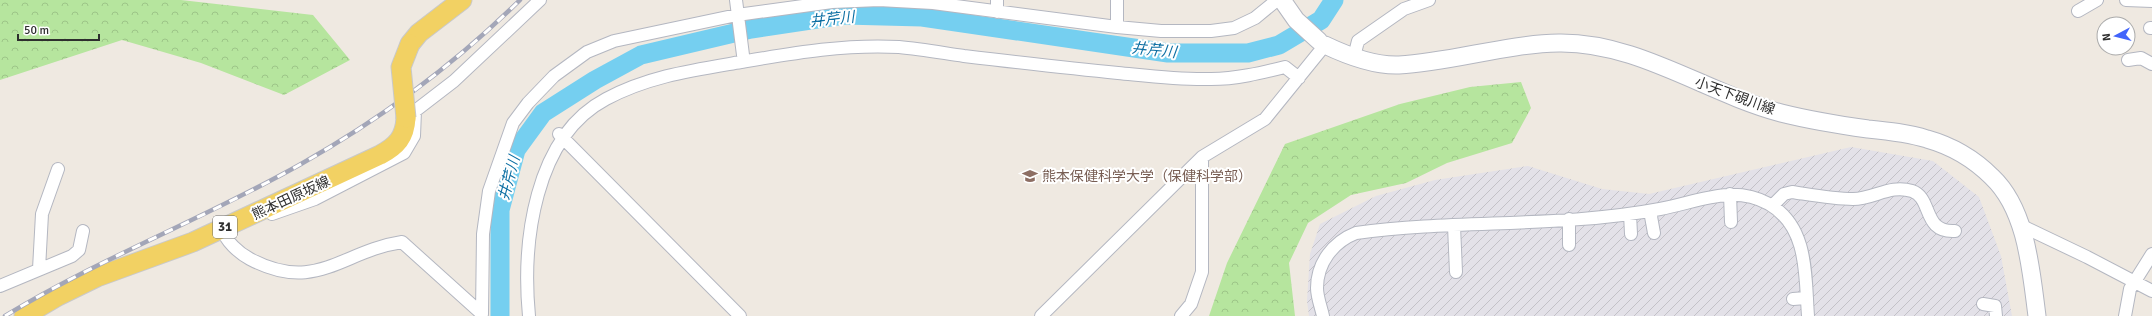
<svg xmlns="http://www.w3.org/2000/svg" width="2152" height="316" font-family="Signika,'Noto Sans JP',sans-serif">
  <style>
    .industrial { fill: url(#industrial-furrows) }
    .forest { fill: url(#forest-crowns) }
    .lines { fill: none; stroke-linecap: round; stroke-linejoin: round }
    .river { stroke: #75cff0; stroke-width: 19 }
    .minor-casing { stroke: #b4b7c1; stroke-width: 14 }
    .secondary-casing { stroke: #b4b7c1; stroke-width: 19 }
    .primary-casing { stroke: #c9c9c9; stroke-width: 21 }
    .minor { stroke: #fff; stroke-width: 12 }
    .secondary { stroke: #fff; stroke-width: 17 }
    .primary { stroke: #f2d163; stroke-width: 19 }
    .rail-casing { stroke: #a3a6b8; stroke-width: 4.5 }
    .rail { stroke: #fff; stroke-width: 3; stroke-dasharray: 9; stroke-linecap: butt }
    .primary-bridge-casing { stroke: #c9c9c9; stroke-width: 21; stroke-linecap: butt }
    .primary-bridge { stroke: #f2d163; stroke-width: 19 }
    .labels { text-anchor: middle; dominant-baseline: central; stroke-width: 4; stroke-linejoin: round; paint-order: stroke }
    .shield { fill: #fff; stroke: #6d6d6d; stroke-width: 1 }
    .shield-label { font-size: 13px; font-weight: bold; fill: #2e2e2e }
    .street-label { font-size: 14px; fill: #2e2e2e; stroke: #fff }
    .education-label { font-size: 14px; fill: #785e54; stroke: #fff; text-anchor: start }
    .water-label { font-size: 15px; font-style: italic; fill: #0d6fa3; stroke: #fff }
  </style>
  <defs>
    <pattern id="industrial-furrows" width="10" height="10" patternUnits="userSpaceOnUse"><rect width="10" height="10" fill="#e3e1e8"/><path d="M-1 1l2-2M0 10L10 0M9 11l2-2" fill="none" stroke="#c3c1c7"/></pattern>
    <pattern id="forest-crowns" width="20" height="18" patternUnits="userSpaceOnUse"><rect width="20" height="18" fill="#b6e59e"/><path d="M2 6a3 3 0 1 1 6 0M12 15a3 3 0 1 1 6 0" fill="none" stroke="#9dc588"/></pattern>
  </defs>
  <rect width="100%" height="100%" fill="#efe9e1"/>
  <!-- industrial -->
  <path class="industrial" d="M 1851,147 L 1933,161 L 1979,197 L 2001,256 L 2012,316 L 1309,316 L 1307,301 L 1310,254 L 1320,224 L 1376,196 L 1435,180 L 1528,166 L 1602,189 L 1649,194 Z"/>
  <!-- forest -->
  <path class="forest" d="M 0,0 L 181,0 L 313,15 L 350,60 L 284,95 L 201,63 L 122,40 L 0,80 Z
    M 1521,82 L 1531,108 L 1512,143 L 1447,163 L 1406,183 L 1351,195 L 1308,223 L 1289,263 L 1295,316 L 1209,316 L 1227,263 L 1285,144 L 1400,104 L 1470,87 Z"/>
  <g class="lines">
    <!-- river -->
    <path class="river" d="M 500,316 L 500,210 L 516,150 L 543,113 L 595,80 L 641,55 L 751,29 L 844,15 L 922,17 L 1168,53 L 1248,53 L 1279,45 L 1321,20 L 1334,0"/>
    <!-- minor casing -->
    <g class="minor-casing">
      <path id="minor" d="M 736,0 L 743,55
        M 2126,0 L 2152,1
        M 2078,11 L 2097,0
        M 997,12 L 997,0
        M 1117,27 L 1117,0
        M 2150,28 L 2152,28
        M 1354,57 L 1358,41 L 1404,9 L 1429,0
        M 2128,60 L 2141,58 L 2152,64
        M 559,134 L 740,316
        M 1730,194 L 1731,222
        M 1772,206 L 1784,194 L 1792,192 C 1812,195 1833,199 1853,199 C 1874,199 1890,184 1912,191 C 1933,198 1922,233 1955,231
        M 1650,211 L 1654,233
        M 272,214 L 315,199 L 404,153 L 414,136 L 415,111 L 454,81 L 540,0
        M 1630,214 L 1631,234
        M 1569,219 L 1569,245
        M 2020,225 L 2087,257 L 2152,291
        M 1454,226 L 1456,272
        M 222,228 C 225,241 239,253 250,259 C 316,294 342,251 402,242 L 482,314 L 483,234 L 489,191 L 513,123 L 528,103 L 554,76 L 587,52 L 614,41 L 737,15 L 832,2 L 879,0 L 933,3 L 1117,27 L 1161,31 L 1211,31 L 1234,28 L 1255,18 L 1277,0
        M 39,269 L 42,214 L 58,169
        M 0,286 L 72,256 L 79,250 L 83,231
        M 1793,299 L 1806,298
        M 1983,304 L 1995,306 L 1996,316
        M 529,316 C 522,243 534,137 606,99 C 649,76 694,70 741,62 C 794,53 845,44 899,47 C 921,49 943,53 964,56 C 1015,62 1066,68 1118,73 C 1149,76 1180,80 1211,79 C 1236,79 1261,73 1285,67 L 1299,78
        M 1041,316 L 1202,157 L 1265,119 L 1325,45
        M 1181,316 L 1191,304 L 1202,272 L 1202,157
        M 1323,316 C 1321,307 1317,297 1317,288 C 1317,263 1333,242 1356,233 C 1456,219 1560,228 1660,209 C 1698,202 1732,184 1769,204 C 1809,227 1805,277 1808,316
        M 2125,316 L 2130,289 L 2152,254"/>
    </g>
    <!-- secondary casing -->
    <g class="secondary-casing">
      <path id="secondary" d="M 1282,0 L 1296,20 L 1319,41
        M 1325,45 C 1348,56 1374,66 1399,65 C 1453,62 1505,44 1559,43 C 1638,42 1706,93 1781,113 C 1809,120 1839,125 1868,129 C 1888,131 1908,133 1927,139 C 1952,146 1974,159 1992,177 C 2027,210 2031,271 2037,316"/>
    </g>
    <!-- primary casing -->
    <g class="primary-casing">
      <path id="primary" d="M 410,44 L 419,33 L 462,0
        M 24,316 L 58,296 L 97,277 L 193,242 L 380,155 C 397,146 405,137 406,118"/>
    </g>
    <!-- minor -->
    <use href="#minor" class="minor"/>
    <!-- secondary -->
    <use href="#secondary" class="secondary"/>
    <!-- primary -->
    <use href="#primary" class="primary"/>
    <!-- rail casing -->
    <g class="rail-casing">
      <path id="rail" d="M 5,316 C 100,258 204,219 301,164 C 381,119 455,64 520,0"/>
    </g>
    <!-- rail -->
    <use href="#rail" class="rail"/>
    <!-- primary-bridge casing -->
    <g class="primary-bridge-casing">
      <path id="primary-bridge" d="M 406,118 L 401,67 L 410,44"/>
    </g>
    <!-- primary-bridge -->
    <use href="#primary-bridge" class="primary-bridge"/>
  </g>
  <!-- icons -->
  <defs>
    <g id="university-bare" transform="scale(1.2)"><path d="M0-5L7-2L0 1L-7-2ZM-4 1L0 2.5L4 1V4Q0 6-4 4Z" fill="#8d6e63" stroke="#fff" stroke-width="2.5" paint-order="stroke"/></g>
  </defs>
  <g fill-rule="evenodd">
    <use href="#university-bare" x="1030" y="176"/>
  </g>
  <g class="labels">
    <!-- shield labels -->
    <rect class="shield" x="213" y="216" width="24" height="22" rx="3"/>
    <g class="shield-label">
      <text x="225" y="227">31</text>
    </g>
    <!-- street labels -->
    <g class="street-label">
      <text transform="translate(1735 96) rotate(20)">小天下硯川線</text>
      <text transform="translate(291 198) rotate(-25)">熊本田原坂線</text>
    </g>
    <!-- education labels -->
    <g class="education-label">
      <text x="1042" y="176">熊本保健科学大学（保健科学部）</text>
    </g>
    <!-- water labels -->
    <g class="water-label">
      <text transform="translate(832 19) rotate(-6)">井芹川</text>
      <text transform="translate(1154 50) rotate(6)">井芹川</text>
      <text transform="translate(509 178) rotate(-75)">井芹川</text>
    </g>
  </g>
  <!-- north arrow -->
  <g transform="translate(2116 36) rotate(263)"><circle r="19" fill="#ffffff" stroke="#ababab"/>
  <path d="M0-3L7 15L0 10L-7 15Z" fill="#4264fb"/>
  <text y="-6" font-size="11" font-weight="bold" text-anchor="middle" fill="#2e2e2e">N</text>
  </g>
  <!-- scale -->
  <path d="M18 34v6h81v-6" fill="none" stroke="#2e2e2e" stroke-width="2"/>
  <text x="24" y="34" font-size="12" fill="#2e2e2e" stroke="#ffffff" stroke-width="3" paint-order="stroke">50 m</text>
</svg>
